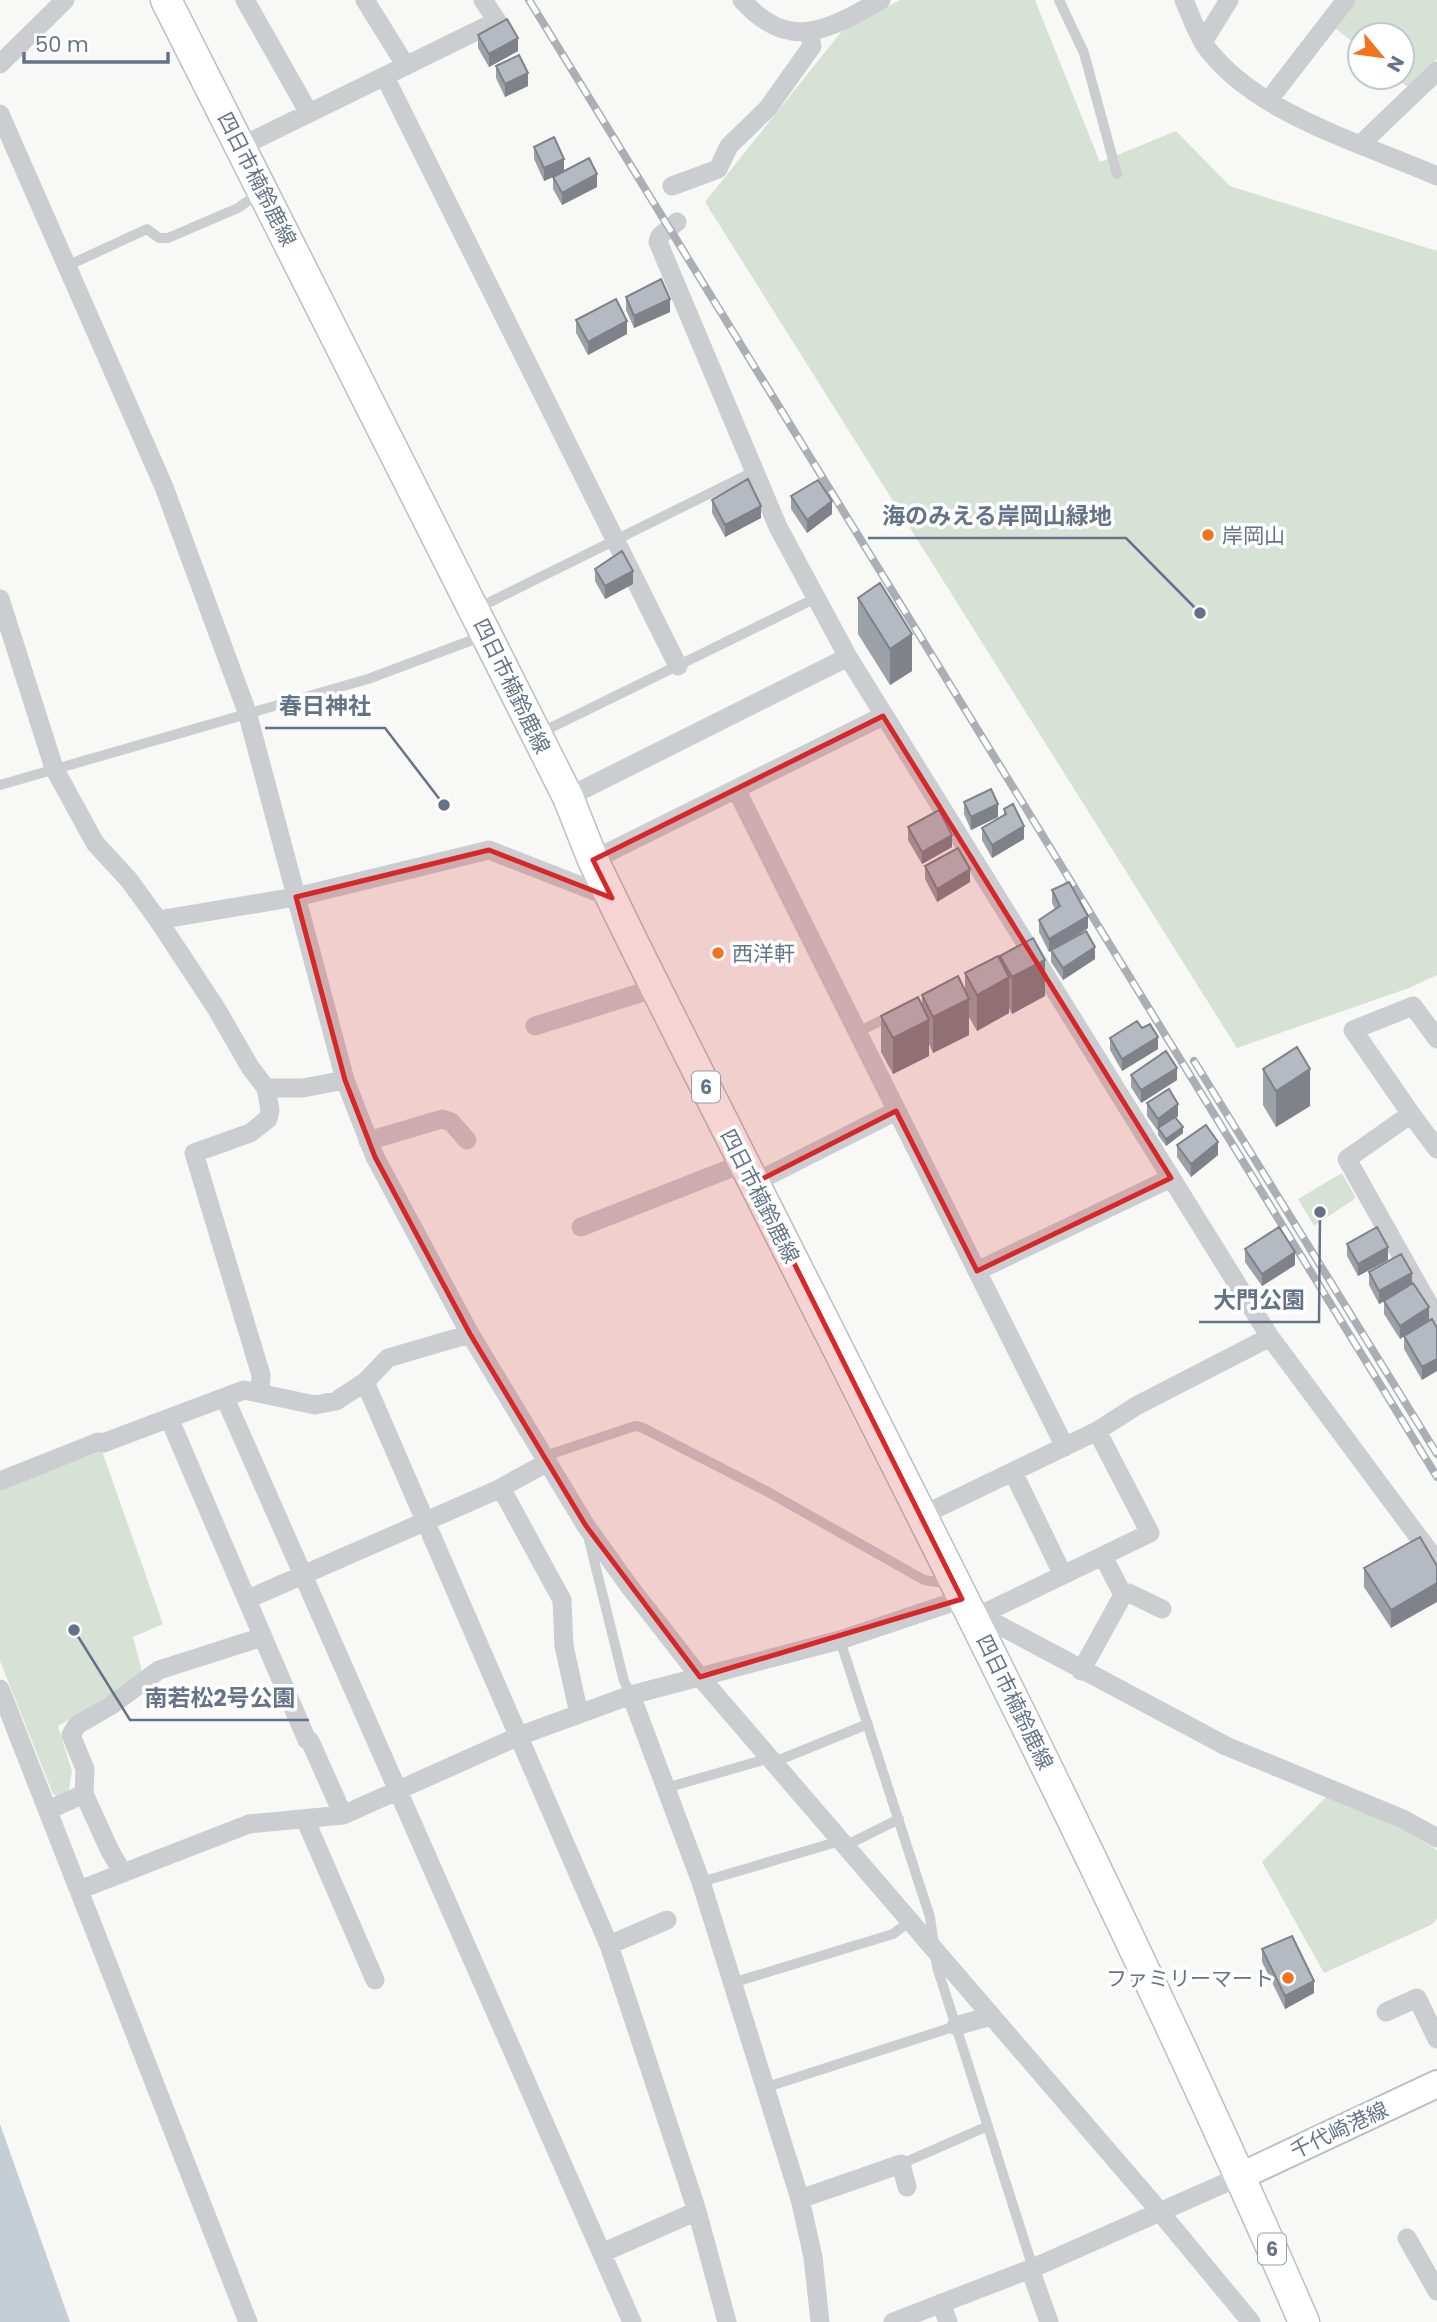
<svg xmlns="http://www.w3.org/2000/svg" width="1437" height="2322" font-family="Poppins,'Noto Sans JP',sans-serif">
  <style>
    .green { fill: #d8e1d6 }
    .water { fill: #c6ced5 }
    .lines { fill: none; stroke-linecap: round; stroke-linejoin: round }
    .secondary-casing { stroke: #bcc0c6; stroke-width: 30 }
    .primary-casing { stroke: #bbbec3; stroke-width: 33 }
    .lane { stroke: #cbcdd1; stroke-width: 10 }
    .street { stroke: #cbcdd1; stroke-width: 19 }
    .secondary { stroke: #fff; stroke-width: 26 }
    .primary { stroke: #fff; stroke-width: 30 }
    .rail-casing { stroke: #aaaeb5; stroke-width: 8 }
    .rail { stroke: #fff; stroke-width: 5; stroke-dasharray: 16; stroke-linecap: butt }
    .wall { fill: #9ca0a7 }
    .shaded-wall { fill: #7f8288 }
    .building { fill: #b5bac2; stroke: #7f8288; stroke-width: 2 }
    .marked { fill: #d62828; fill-opacity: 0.2; stroke: #d62828; stroke-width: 5; stroke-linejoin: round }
    .poi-dot { fill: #f2731c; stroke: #fff; stroke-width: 2.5 }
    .labels { text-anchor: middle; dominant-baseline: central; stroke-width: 7; stroke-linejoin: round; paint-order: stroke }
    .shield { fill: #fff; stroke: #939dac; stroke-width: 2 }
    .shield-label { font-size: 19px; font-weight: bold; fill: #657389 }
    .street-label { font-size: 21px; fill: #657389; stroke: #fff }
    .poi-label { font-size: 21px; fill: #657389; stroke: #fff; text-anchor: start }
    .leader { fill: none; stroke: #657389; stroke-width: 2.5 }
    .callout-dot { fill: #657389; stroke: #fff; stroke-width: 2.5 }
    .callout-label { font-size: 23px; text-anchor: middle; font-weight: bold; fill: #657389; stroke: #fff; stroke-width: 7; stroke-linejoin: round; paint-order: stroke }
  </style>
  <rect width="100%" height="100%" fill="#f8f9f6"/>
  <!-- green -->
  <path class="green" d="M 900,0 L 1035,0 L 1100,162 L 1176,131 L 1230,186 L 1437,251 L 1437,975 L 1409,988 L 1237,1048 L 705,202 L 842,31 Z
    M 1353,0 L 1437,0 L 1437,59 L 1409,88 L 1395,77 L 1402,77 L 1402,35 L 1360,35 L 1360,48 L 1335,28 Z
    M 1342,1173 L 1356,1198 L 1314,1226 L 1298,1199 Z
    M 102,1451 L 163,1624 L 133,1637 L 142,1671 L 107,1697 L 58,1726 L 72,1771 L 68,1794 L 61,1798 L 53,1794 L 0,1661 L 0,1490 Z
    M 1328,1795 L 1381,1816 L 1437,1850 L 1437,1918 L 1433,1924 L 1324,1973 L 1262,1862 Z"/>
  <!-- water -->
  <path class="water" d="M 0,2124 L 70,2322 L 0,2322 Z"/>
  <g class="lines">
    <!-- secondary casing -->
    <g class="secondary-casing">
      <path id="secondary" d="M 1241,2176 L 1437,2084"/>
    </g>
    <!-- primary casing -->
    <g class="primary-casing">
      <path id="primary" d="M 166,0 L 568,797 L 593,860 L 630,936 C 859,1396 1100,1850 1304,2322"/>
    </g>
    <!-- lane -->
    <path class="lane" d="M 1059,0 L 1084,53 L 1117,174
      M 67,266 L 147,229 L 159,238 L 168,238 L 238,208 L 259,193
      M 476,609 L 755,471
      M 540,733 L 816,598
      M 0,785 L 368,679 L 483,636
      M 858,1032 L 892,1015
      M 545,1456 L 635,1426 L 641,1427 L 770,1493 L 924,1580 L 951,1584
      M 589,1540 L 624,1681 L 631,1695
      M 840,1640 L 930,1917 L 937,1967 L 1033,2268
      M 774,1762 L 868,1724
      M 666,1788 L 770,1758
      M 845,1846 L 899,1819
      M 701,1882 L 840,1841
      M 732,1983 L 893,1934 L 909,1922
      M 767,2087 L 956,2026
      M 901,2164 L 988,2126"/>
    <!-- street -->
    <path class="street" d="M 245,0 L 309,113
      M 365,0 L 406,66
      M 742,0 C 789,53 828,30 881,0
      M 1184,0 C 1190,14 1196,31 1204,44 C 1252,113 1362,143 1437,176
      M 1203,42 L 1229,0
      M 0,64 L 65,0
      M 385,77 L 678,666
      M 1268,101 L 1346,0
      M 0,114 L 164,487 L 247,712 L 345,1080 L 375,1157 L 470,1334 L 586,1526 L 629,1586 L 700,1677 L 1150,2200 L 1251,2322
      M 1362,143 L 1437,71
      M 240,147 L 497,21 L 483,0
      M 672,186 L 718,169 L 729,146 L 768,108 L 812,46 L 809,32
      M 677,222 L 660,236 L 658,242 L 778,527 L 848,657 L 1270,1337 L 1437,1562
      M 0,599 L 54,768 L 95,843 L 129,880 L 158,920 L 216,1008 L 250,1067 L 266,1088 L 270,1110 L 268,1119 L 250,1133 L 194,1153 L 261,1375 L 260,1393
      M 736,789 L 1065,1447
      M 568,797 L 848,657
      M 593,860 L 883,716
      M 158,920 L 296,897 L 489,850 L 612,898
      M 535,1026 L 656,988
      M 266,1088 L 303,1088 L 345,1080
      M 1411,1114 L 1353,1030 L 1413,1006 L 1437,1039
      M 368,1141 L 442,1119 L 451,1122 L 467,1140
      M 1437,1149 L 1411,1114 L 1347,1159 L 1437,1319
      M 754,1183 L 896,1111
      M 581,1227 L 744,1163
      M 977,1271 L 1171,1178
      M 365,1382 L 609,1945 L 697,2211 L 727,2322
      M 225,1398 L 632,2322
      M 169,1418 L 307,1740 L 310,1741 L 343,1815
      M 1013,1472 L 1063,1575
      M 0,1481 L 98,1442 L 103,1443 L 244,1390 L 315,1405 L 336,1401 L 365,1382 L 388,1358 L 470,1334
      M 501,1488 L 562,1600 L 564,1646 L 579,1714
      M 921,1516 L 1097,1431 L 1136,1406 L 1270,1337
      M 1123,1595 L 1129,1593 L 1162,1609
      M 248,1599 L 497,1490 L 548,1462
      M 982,1616 L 1226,1746 L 1403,1819 L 1437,1838
      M 974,1618 L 1150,1533 L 1097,1431
      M 1081,1671 L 1123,1595 L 1103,1556
      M 0,1689 L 248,2322
      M 631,1695 L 701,1882 L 800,2199 L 813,2257 L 820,2322
      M 48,1810 L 84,1794
      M 305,1819 L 375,1980
      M 123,1873 L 110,1851 L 84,1794 L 85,1769 L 71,1735 L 77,1725 L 110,1706 L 159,1670 L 262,1637
      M 79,1890 L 249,1824 L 343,1815 L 519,1736 L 631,1695 L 840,1640 L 962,1599
      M 609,1945 L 667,1920
      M 1386,2012 L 1417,1998 L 1437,2039
      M 956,2026 L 991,2016
      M 800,2199 L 901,2164 L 907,2187
      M 1407,2238 L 1437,2291
      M 602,2253 L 697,2211
      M 1030,2269 L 1049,2322
      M 941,2303 L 948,2322
      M 893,2322 L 1033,2268 L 1241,2176"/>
    <!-- secondary -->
    <use href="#secondary" class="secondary"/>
    <!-- primary -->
    <use href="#primary" class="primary"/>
    <!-- rail casing -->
    <g class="rail-casing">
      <path id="rail" d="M 529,0 L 1437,1477
        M 1194,1061 L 1437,1454"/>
    </g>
    <!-- rail -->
    <use href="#rail" class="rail"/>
  </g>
  <!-- wall -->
  <path class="wall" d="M 478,35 L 518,51 L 489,67 L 478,48 Z
    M 496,66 L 528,86 L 505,97 L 496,78 Z
    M 534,147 L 564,171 L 597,187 L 562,205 L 553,189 L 553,177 L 544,181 L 534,159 Z
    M 626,297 L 670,312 L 634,328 L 626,310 Z
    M 576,320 L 627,334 L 588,355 L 576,333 Z
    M 791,496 L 832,514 L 807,533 L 791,509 Z
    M 712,500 L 761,518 L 725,537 L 712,513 Z
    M 595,569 L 633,584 L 605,599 L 595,581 Z
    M 858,598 L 912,671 L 890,685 L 858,634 Z
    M 964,802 L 998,817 L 971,830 L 964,814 Z
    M 1004,809 L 1024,839 L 992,858 L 982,840 L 982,828 L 1004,815 Z
    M 908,827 L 952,847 L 922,864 L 908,840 Z
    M 925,866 L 970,882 L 937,902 L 925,879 Z
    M 1052,890 L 1088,928 L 1064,943 L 1095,959 L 1063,980 L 1051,962 L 1051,951 L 1049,952 L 1039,932 L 1039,920 L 1055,909 L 1052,903 Z
    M 1000,956 L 1045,996 L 1012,1014 L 1009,1008 L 1009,1013 L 977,1031 L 969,1017 L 969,1035 L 933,1053 L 929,1044 L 929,1056 L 893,1074 L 881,1052 L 881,1016 L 922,1005 L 922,995 L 965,991 L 965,973 L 1000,960 Z
    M 1142,1028 L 1158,1049 L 1122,1071 L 1110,1050 L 1110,1038 Z
    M 1263,1069 L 1310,1106 L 1276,1127 L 1263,1105 Z
    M 1131,1075 L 1177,1080 L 1141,1103 L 1131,1087 Z
    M 1147,1103 L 1178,1116 L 1176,1118 L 1183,1133 L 1166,1146 L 1158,1135 L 1158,1131 L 1147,1116 Z
    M 1177,1145 L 1218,1155 L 1191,1177 L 1177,1157 Z
    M 1347,1244 L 1388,1260 L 1358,1276 L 1347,1256 Z
    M 1245,1249 L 1295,1265 L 1262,1286 L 1245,1262 Z
    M 1369,1272 L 1412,1284 L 1429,1320 L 1407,1334 L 1432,1319 L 1422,1380 L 1404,1349 L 1404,1336 L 1400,1339 L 1384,1314 L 1384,1301 L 1389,1298 L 1379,1304 L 1369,1285 Z
    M 1437,1566 L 1391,1628 L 1364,1587 L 1364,1568 Z
    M 1262,1949 L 1314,1993 L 1285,2009 L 1262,1962 Z"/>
  <!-- shaded-wall -->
  <path class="shaded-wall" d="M 518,38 L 518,51 L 489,67 L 489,54 Z
    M 528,73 L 528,86 L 505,97 L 505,84 Z
    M 564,159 L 564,172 L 544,181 L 544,168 Z
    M 597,174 L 597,187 L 562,205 L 562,193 Z
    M 670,299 L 670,312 L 634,328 L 634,316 Z
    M 627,321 L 627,334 L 588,355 L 588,342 Z
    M 832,501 L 832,514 L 807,533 L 807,520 Z
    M 761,506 L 761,518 L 725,537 L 725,525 Z
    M 633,571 L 633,584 L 605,599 L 605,586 Z
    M 912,634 L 912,671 L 890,685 L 890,649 Z
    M 998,804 L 998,817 L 971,830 L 971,817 Z
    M 1024,826 L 1024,839 L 992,858 L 992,845 Z
    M 952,835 L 952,847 L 922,864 L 922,852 Z
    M 970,869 L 970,882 L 937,902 L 937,889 Z
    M 1088,916 L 1088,928 L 1049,952 L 1049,939 Z
    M 1095,947 L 1095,959 L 1063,980 L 1063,968 Z
    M 1045,960 L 1045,996 L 1012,1014 L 1012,977 Z
    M 1009,977 L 1009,1013 L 977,1031 L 977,995 Z
    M 969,999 L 969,1035 L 933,1053 L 933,1017 Z
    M 929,1020 L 929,1056 L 893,1074 L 893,1038 Z
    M 1158,1037 L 1158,1049 L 1122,1071 L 1122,1059 Z
    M 1177,1068 L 1177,1080 L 1141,1103 L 1141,1090 Z
    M 1310,1069 L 1310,1106 L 1276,1127 L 1276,1091 Z
    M 1178,1104 L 1178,1116 L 1159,1130 L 1158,1128 L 1158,1131 L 1158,1119 Z
    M 1183,1127 L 1183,1133 L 1166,1146 L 1166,1139 Z
    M 1218,1142 L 1218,1155 L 1191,1177 L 1191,1164 Z
    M 1388,1247 L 1388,1260 L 1358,1276 L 1358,1264 Z
    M 1295,1252 L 1295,1265 L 1262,1286 L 1262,1274 Z
    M 1412,1273 L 1412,1285 L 1379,1304 L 1379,1291 Z
    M 1429,1307 L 1429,1320 L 1400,1339 L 1400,1326 Z
    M 1437,1359 L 1437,1371 L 1422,1380 L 1422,1367 Z
    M 1437,1583 L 1437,1602 L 1391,1628 L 1391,1610 Z
    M 1314,1981 L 1314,1993 L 1285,2009 L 1285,1996 Z"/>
  <!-- building -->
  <path class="building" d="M 507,19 L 518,38 L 489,54 L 478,35 Z
    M 519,55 L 528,73 L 505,84 L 496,66 Z
    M 554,137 L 564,159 L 544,168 L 534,147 Z
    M 589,158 L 597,174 L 562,193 L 553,177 Z
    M 661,279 L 670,299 L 634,316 L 626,297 Z
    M 616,299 L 627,321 L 588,342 L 576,320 Z
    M 748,479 L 761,506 L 725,525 L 712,500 Z
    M 818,480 L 832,501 L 807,520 L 791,496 Z
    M 622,551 L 633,571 L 605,586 L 595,569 Z
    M 880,583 L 912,634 L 890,649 L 858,598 Z
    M 991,789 L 998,804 L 971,817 L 964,802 Z
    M 1013,804 L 1024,826 L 992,845 L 982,828 L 1006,814 L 1004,809 Z
    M 939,810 L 952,835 L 922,852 L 908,827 Z
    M 958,848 L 970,869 L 937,889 L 925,866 Z
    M 1069,882 L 1088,916 L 1049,939 L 1039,920 L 1060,906 L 1052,890 Z
    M 1086,931 L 1095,947 L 1063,968 L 1051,950 Z
    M 1033,938 L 1045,960 L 1012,977 L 1000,956 Z
    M 998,956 L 1009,977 L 977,995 L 965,973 Z
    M 958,976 L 969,999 L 933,1017 L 922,995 Z
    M 918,997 L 929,1020 L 893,1038 L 881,1016 Z
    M 1137,1021 L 1142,1028 L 1150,1024 L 1158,1037 L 1122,1059 L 1110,1038 Z
    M 1297,1047 L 1310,1069 L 1276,1091 L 1263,1069 Z
    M 1166,1051 L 1177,1068 L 1141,1090 L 1131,1075 Z
    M 1169,1089 L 1178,1104 L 1158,1119 L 1147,1103 Z
    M 1175,1117 L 1183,1127 L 1166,1139 L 1158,1128 Z
    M 1206,1125 L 1218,1142 L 1191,1164 L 1177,1145 Z
    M 1279,1227 L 1295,1252 L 1262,1274 L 1245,1249 Z
    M 1377,1227 L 1388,1247 L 1358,1264 L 1347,1244 Z
    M 1401,1254 L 1412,1273 L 1379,1291 L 1369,1272 Z
    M 1413,1283 L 1429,1307 L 1400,1326 L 1384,1301 Z
    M 1432,1319 L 1437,1328 L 1437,1359 L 1422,1367 L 1404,1336 Z
    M 1420,1537 L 1437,1566 L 1437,1583 L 1391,1610 L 1364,1568 Z
    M 1292,1936 L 1314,1981 L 1285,1996 L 1262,1949 Z"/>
  <!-- marked area -->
  <path class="marked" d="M 883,716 L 1171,1178 L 977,1271 L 896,1111 L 754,1183 L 962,1599 L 700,1677 L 586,1526 L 470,1334 L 375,1157 L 345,1080 L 296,897 L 489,850 L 612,898 L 593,860 Z"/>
  <!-- markers -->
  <g class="poi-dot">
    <circle cx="1208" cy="535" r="7"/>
    <circle cx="718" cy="953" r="7"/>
    <circle cx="1288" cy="1978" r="7"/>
  </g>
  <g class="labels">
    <!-- shield labels -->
    <g class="shield">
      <rect x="692" y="1071.5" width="28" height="31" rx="5"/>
      <rect x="1258" y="2233.5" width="28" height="31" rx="5"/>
    </g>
    <g class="shield-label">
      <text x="706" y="1087">6</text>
      <text x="1272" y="2249">6</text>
    </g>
    <!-- street labels -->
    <g class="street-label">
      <text transform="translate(257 179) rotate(63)">四日市楠鈴鹿線</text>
      <text transform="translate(512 686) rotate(64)">四日市楠鈴鹿線</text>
      <text transform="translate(760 1196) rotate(63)">四日市楠鈴鹿線</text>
      <text transform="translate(1015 1702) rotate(64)">四日市楠鈴鹿線</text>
      <text transform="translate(1339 2130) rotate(-25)">千代崎港線</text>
    </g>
    <!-- poi labels -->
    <g class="poi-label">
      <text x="1222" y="535">岸岡山</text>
      <text x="732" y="953">西洋軒</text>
      <text x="1274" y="1978" text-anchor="end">ファミリーマート</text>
    </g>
  </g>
  <!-- callouts -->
  <path class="leader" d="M1200 613L1126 538H868M444 805L385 728H265M1320 1212L1319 1322H1199M74 1630L130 1720H309"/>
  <g class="callout-dot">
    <circle cx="1200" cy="613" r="7"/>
    <circle cx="444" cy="805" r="7"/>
    <circle cx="1320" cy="1212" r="7"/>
    <circle cx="74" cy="1630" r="7"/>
  </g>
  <g class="callout-label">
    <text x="997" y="524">海のみえる岸岡山緑地</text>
    <text x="325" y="714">春日神社</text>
    <text x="1259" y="1308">大門公園</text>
    <text x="220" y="1706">南若松2号公園</text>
  </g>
  <!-- north arrow -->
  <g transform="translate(1381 56) rotate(119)"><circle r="33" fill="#ffffff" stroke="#c1c7d0" stroke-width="2"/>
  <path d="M0-5L12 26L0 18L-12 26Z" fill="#f2731c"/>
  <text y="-10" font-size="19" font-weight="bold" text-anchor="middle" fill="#657389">N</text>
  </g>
  <!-- scale -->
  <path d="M24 52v10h144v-10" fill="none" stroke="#657389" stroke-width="3.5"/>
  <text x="35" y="52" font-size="21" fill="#657389" stroke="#ffffff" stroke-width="5" paint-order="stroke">50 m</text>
</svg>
